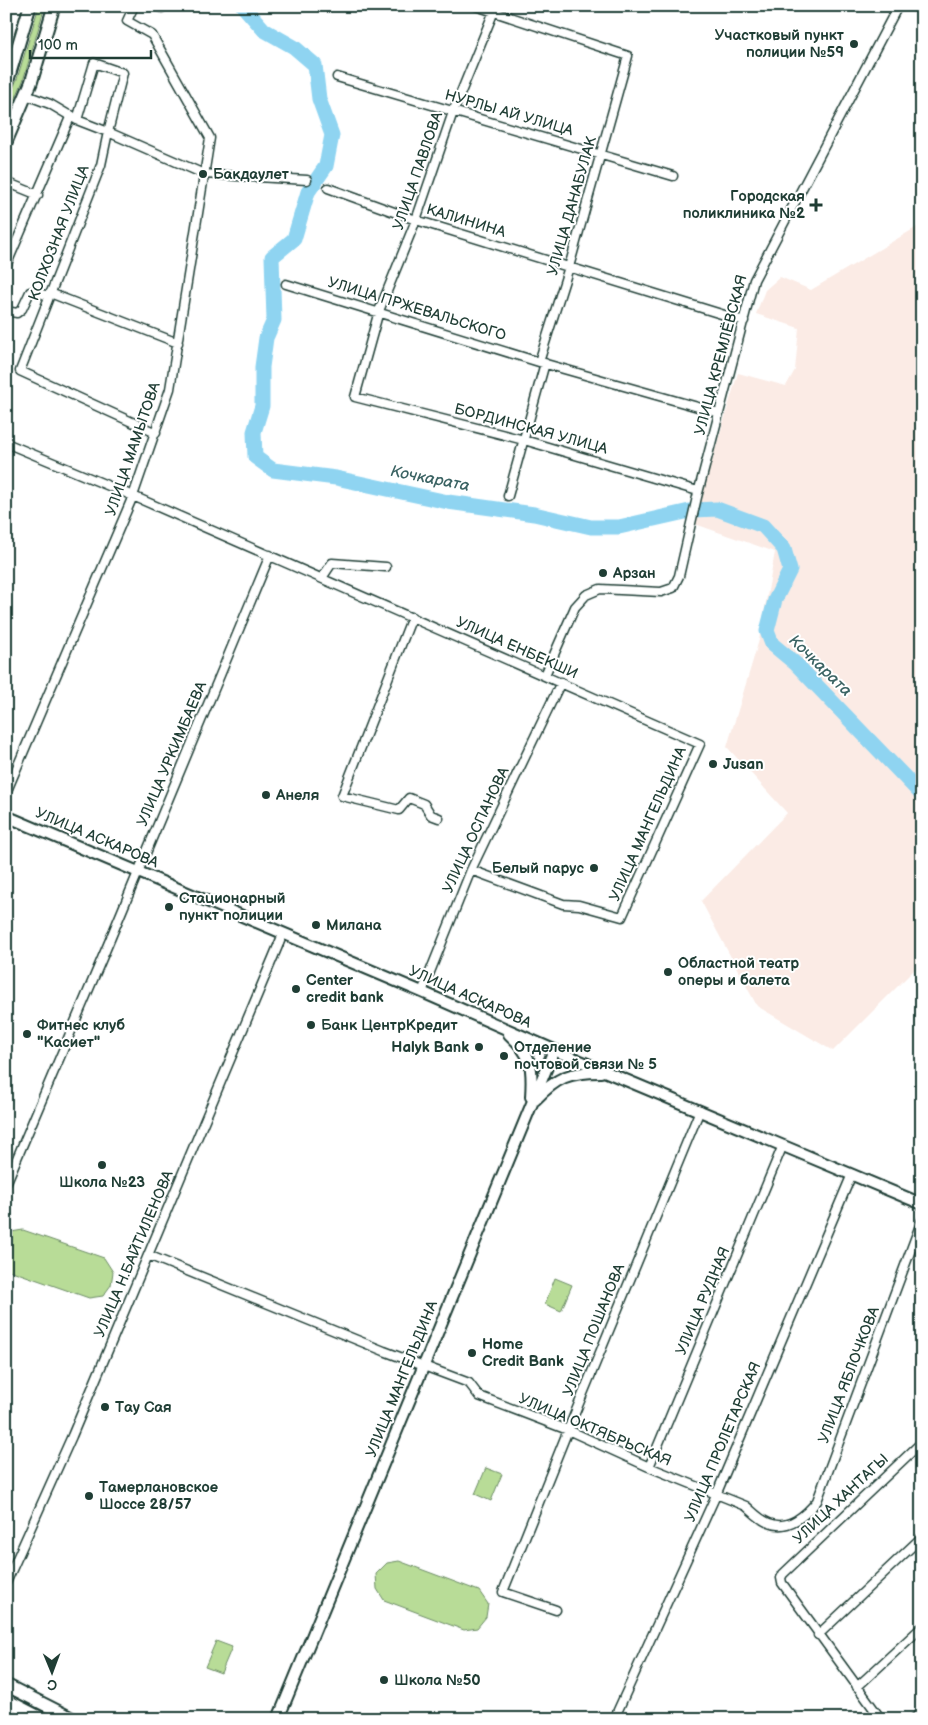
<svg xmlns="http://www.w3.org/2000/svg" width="928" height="1725" font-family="'Balsamiq Sans',sans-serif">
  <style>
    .built { fill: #fbebe5 }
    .green { fill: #b8dc97; stroke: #6c8c66 }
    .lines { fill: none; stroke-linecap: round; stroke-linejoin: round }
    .river { stroke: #8fd4f1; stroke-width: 15 }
    .street-casing { stroke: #1f3d34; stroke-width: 11 }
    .secondary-casing { stroke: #1f3d34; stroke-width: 14 }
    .primary-casing { stroke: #1f3d34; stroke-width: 15 }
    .street { stroke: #fff; stroke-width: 8 }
    .secondary { stroke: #fff; stroke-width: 10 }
    .primary { stroke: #fff; stroke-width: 11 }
    .poi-dot { fill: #1f3d34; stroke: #fff; stroke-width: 2 }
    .labels { text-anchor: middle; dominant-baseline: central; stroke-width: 4; stroke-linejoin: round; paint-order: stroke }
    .poi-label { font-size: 15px; font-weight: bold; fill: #1f3d34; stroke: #fff; text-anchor: start }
    .street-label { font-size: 15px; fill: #1f3d34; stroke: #fff }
    .water-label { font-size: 16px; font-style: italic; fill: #3b6363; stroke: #fff }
  </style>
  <rect width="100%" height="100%" fill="#fff"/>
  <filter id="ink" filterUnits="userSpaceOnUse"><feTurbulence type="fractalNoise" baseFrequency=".02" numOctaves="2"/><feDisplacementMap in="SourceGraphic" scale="10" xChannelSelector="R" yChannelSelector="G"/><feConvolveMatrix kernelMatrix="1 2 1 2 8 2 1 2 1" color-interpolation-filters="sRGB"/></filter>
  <g filter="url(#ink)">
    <!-- built -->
    <path class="built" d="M 922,224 L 922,962 L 833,1051 L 757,1006 L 701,901 L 787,813 L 727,747 L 759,640 L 775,552 L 695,524 L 700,501 L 738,373 L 786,386 L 795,370 L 799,328 L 756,314 L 765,290 L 780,277 L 811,290 Z"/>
    <!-- green -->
    <path class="green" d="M 39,6 L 45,6 L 23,81 L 6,121 L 6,105 L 17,79 Z
      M 23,1230 L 104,1258 L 113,1272 L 111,1285 L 103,1296 L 89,1298 L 9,1270 L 6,1266 L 6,1238 L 11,1232 Z
      M 555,1278 L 572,1285 L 561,1311 L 545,1304 Z
      M 486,1468 L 502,1474 L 491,1501 L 475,1494 Z
      M 399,1561 L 479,1591 L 488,1604 L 486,1617 L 477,1628 L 464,1630 L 384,1600 L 377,1589 L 376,1574 L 387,1563 Z
      M 216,1641 L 232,1647 L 221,1673 L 205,1667 Z"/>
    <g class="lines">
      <!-- river -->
      <path class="river" d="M 243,6 L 264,30 L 294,47 L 315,65 L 319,99 L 332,135 L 326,166 L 308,192 L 294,239 L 272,257 L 274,320 L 266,338 L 262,367 L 262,406 L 254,432 L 255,457 L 273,470 L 336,478 L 448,502 L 534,514 L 591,527 L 619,527 L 694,510 L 717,509 L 763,526 L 784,549 L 790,570 L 775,600 L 767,631 L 772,644 L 796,664 L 922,795"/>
      <!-- street casing -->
      <g class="street-casing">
        <path id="street" d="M 154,6 L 162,8
          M 476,6 L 628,56 L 569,267 L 539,362
          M 494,11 L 453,112 L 416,220 L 379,311 L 355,397 L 524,440 L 698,491
          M 337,77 L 673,176
          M 26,95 L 50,104 L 77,120 L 108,132 L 123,73 L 94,63 L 77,120
          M 6,182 L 38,195
          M 328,188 L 416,220 L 744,321
          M 6,266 L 71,115
          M 286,284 L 539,362 L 719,413
          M 50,293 L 178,343
          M 6,311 L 17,313 L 22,309 L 30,292 L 35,292 L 49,296
          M 156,433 L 20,371 L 101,165 L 108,132 L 204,174 L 307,180
          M 6,443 L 133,496 L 700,744 L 622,917 L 579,905 L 563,904 L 471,870
          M 508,496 L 545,363
          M 322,578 L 332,563 L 386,567
          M 412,617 L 342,796 L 399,810 L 409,798 L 424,804 L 431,815 L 439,818
          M 545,675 L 575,607 L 586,595 L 600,589 L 661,592 L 673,588 L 679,576 L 697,497 L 754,280 L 898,6
          M 6,793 L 133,496 L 170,389 L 210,138 L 152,35 L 127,21 L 134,6
          M 422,992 L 471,870 L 561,682
          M 6,1184 L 109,942 L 270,555
          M 148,1255 L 384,1351 L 469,1383 L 479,1396 L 568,1430 L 649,1467 L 746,1506 C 753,1512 760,1520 769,1523 C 788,1531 806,1515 817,1501 L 922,1220
          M 649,1467 L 783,1145
          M 6,1583 L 72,1436 L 283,934
          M 556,1610 L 503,1592 L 568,1430 L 700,1110
          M 818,1635 L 922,1537
          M 857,1687 L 922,1627
          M 614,1719 L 716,1495 L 852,1174
          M 881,1719 L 782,1583 L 781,1578 L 783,1574 L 922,1442
          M 914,1719 L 922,1711"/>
      </g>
      <!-- secondary casing -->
      <g class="secondary-casing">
        <path id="secondary" d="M 916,6 L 922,12
          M 6,816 L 422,992 L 554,1050 L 922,1204
          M 509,1034 C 532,1055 533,1066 531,1097
          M 535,1100 C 557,1077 569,1072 601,1072
          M 278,1719 L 554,1050"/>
      </g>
      <!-- primary casing -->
      <g class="primary-casing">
        <path id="primary" d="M 6,86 L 30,6
          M 6,142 L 31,83 L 54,6
          M 6,1685 L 73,1719
          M 6,1700 L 43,1719"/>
      </g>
      <!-- street -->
      <use href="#street" class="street"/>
      <!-- secondary -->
      <use href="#secondary" class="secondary"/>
      <!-- primary -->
      <use href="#primary" class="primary"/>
    </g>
  </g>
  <!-- markers -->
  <g class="poi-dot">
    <circle cx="854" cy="44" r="5"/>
    <circle cx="203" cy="174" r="5"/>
    <path d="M813.5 197.5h5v5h5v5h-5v5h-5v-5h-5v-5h5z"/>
    <circle cx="603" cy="573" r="5"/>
    <circle cx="713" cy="764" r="5"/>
    <circle cx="266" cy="795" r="5"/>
    <circle cx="594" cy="868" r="5"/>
    <circle cx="169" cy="907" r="5"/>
    <circle cx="316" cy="925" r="5"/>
    <circle cx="668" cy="972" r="5"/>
    <circle cx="296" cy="989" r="5"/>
    <circle cx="311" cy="1025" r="5"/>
    <circle cx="27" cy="1034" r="5"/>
    <circle cx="479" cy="1047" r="5"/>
    <circle cx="504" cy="1056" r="5"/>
    <circle cx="102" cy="1165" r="5"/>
    <circle cx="472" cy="1353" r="5"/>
    <circle cx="105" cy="1407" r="5"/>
    <circle cx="89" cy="1496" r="5"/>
    <circle cx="384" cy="1680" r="5"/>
  </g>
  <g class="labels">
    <!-- poi labels -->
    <g class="poi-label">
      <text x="844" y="35" text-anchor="end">Участковый пункт<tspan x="844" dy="17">полиции №59</tspan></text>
      <text x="213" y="174">Бакдаулет</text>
      <text x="805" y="196" text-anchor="end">Городская<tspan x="805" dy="17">поликлиника №2</tspan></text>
      <text x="613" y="573">Арзан</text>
      <text x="723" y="764">Jusan</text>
      <text x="276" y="795">Анеля</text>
      <text x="584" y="868" text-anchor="end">Белый парус</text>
      <text x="179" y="898">Стационарный<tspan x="179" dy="17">пункт полиции</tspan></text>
      <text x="326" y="925">Милана</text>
      <text x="678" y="963">Областной театр<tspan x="678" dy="17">оперы и балета</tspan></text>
      <text x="306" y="980">Center<tspan x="306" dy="17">credit bank</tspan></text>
      <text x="37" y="1025">Фитнес клуб<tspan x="37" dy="17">"Касиет"</tspan></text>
      <text x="321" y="1025">Банк ЦентрКредит</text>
      <text x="469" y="1047" text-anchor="end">Halyk Bank</text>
      <text x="514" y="1047">Отделение<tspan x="514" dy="17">почтовой связи № 5</tspan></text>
      <text x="102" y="1182" text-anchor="middle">Школа №23</text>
      <text x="482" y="1344">Home<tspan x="482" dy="17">Credit Bank</tspan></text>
      <text x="115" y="1407">Тау Сая</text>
      <text x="99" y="1487">Тамерлановское<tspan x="99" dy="17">Шоссе 28/57</tspan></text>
      <text x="394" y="1680">Школа №50</text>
    </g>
    <!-- street labels -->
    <g class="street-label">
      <text transform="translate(509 113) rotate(16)">НУРЛЫ АЙ УЛИЦА</text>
      <text transform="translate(418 171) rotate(-71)">УЛИЦА ПАВЛОВА</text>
      <text transform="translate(572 206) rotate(-74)">УЛИЦА ДАНАБУЛАК</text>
      <text transform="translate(466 221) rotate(17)">КАЛИНИНА</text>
      <text transform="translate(59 233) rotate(-69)">КОЛХОЗНАЯ УЛИЦА</text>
      <text transform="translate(417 309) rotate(17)">УЛИЦА ПРЖЕВАЛЬСКОГО</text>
      <text transform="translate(721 355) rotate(-75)">УЛИЦА КРЕМЛЁВСКАЯ</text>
      <text transform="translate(531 429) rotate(15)">БОРДИНСКАЯ УЛИЦА</text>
      <text transform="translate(133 449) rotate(-71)">УЛИЦА МАМЫТОВА</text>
      <text transform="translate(517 648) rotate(24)">УЛИЦА ЕНБЕКШИ</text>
      <text transform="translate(172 754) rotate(-67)">УЛИЦА УРКИМБАЕВА</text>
      <text transform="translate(648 824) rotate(-66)">УЛИЦА МАНГЕЛЬДИНА</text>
      <text transform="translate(476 830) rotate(-65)">УЛИЦА ОСПАНОВА</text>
      <text transform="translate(97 838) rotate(23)">УЛИЦА АСКАРОВА</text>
      <text transform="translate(470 997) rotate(24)">УЛИЦА АСКАРОВА</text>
      <text transform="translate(134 1254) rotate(-67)">УЛИЦА Н.БАЙТИЛЕНОВА</text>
      <text transform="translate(703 1301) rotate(-67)">УЛИЦА РУДНАЯ</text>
      <text transform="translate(594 1330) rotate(-68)">УЛИЦА ПОШАНОВА</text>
      <text transform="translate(849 1375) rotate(-69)">УЛИЦА ЯБЛОЧКОВА</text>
      <text transform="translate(402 1379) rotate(-68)">УЛИЦА МАНГЕЛЬДИНА</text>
      <text transform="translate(595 1430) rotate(23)">УЛИЦА ОКТЯБРЬСКАЯ</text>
      <text transform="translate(723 1442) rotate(-67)">УЛИЦА ПРОЛЕТАРСКАЯ</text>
      <text transform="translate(841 1499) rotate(-43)">УЛИЦА ХАНТАГЫ</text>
    </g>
    <!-- water labels -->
    <g class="water-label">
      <text transform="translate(430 479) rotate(11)">Кочкарата</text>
      <text transform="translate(820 666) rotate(44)">Кочкарата</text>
    </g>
  </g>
  <!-- margin -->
  <rect width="928" height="1725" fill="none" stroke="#fff" stroke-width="25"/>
  <rect x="12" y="12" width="903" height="1700" fill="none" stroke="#1f3d34" stroke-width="2" filter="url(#ink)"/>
  <!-- north arrow -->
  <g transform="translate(52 1672) rotate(179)" stroke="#ffffff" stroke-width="4" paint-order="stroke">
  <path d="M0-4L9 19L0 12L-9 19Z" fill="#1f3d34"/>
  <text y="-8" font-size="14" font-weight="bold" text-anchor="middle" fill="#1f3d34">С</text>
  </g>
  <!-- scale -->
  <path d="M30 50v8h121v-8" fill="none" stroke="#1f3d34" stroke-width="2.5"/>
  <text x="38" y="50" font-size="15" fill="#1f3d34" stroke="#ffffff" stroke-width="4" paint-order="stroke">100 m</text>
</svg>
